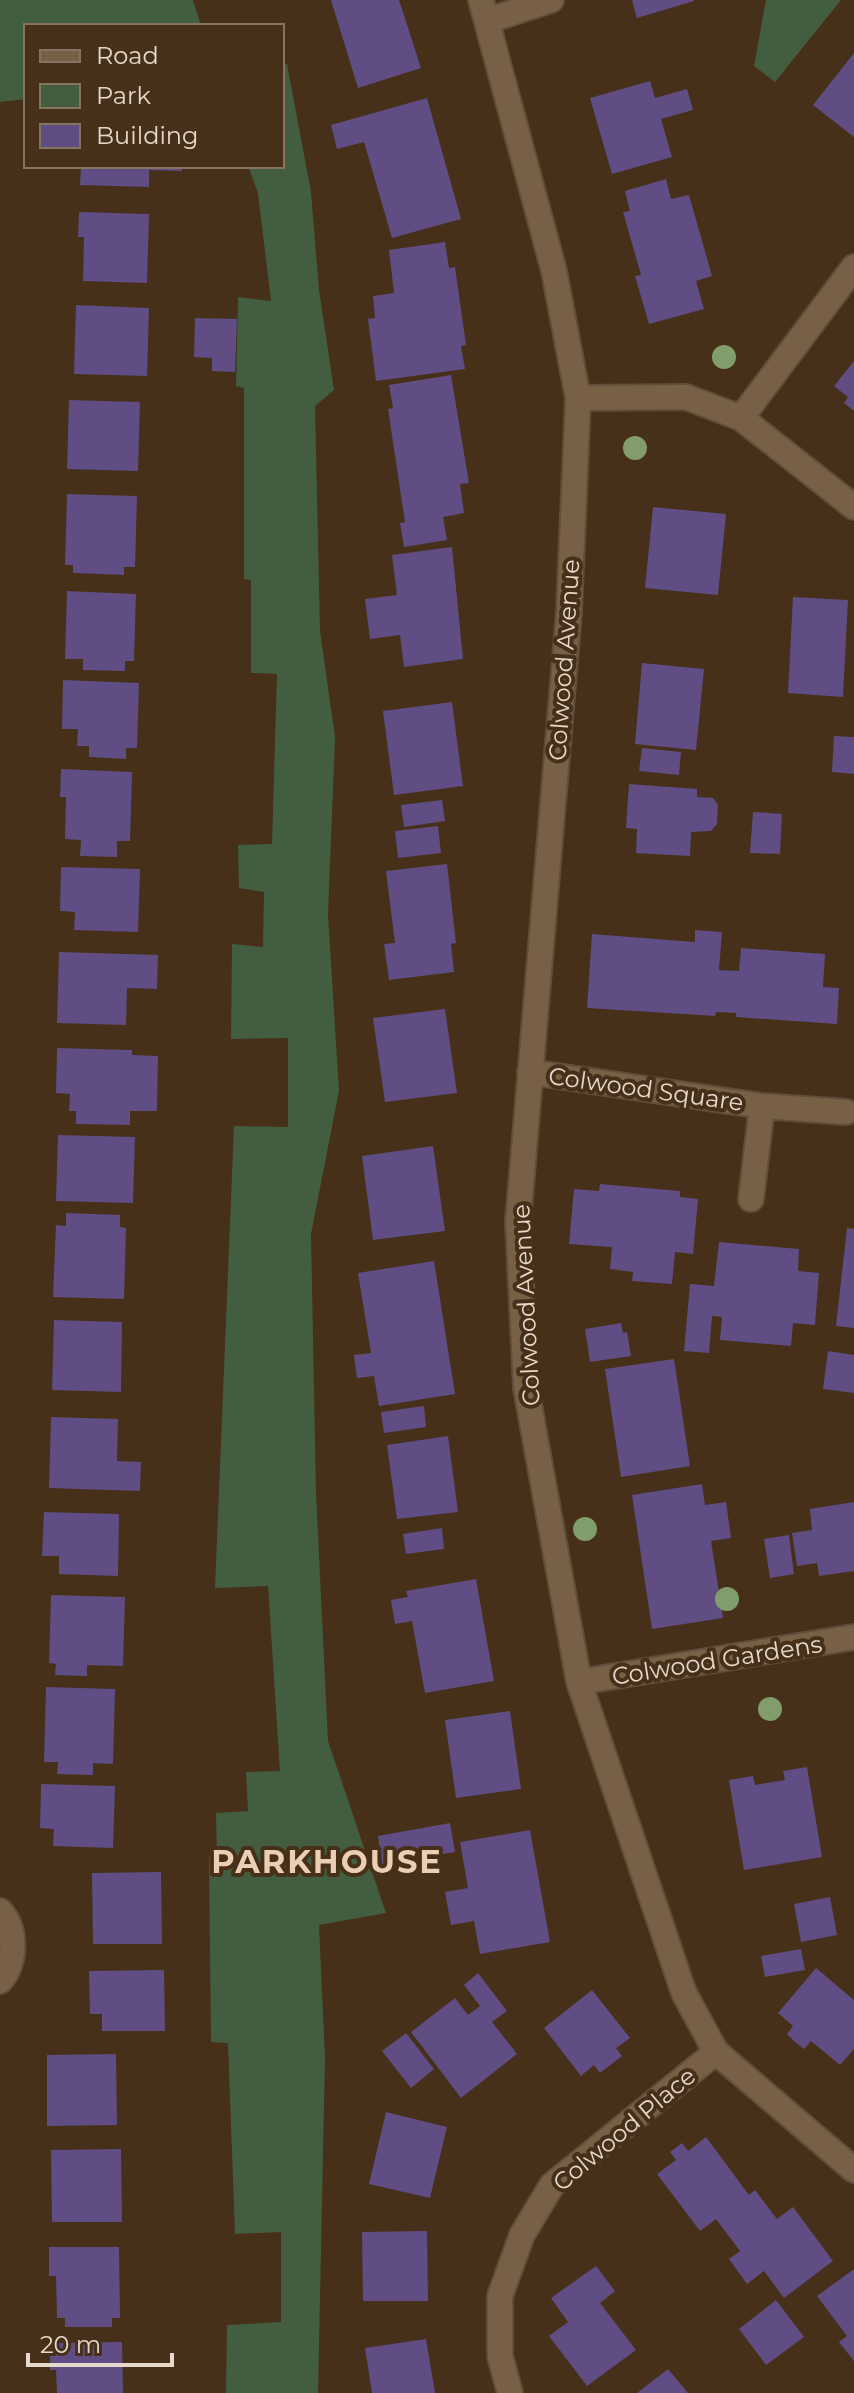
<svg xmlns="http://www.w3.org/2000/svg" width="854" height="2393" font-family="Montserrat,sans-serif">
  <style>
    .green { fill: #435d41 }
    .building { fill: #5f4d83 }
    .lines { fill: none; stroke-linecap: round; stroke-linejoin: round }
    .lane-casing { stroke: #604e3a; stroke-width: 28 }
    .street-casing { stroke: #604e3a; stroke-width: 28 }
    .lane { stroke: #786047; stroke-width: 24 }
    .street { stroke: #786047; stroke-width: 24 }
    .tree { fill: #829d6c }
    .labels { text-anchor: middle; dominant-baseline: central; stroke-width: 8; stroke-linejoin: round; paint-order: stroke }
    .street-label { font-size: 24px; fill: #e6d8cb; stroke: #463019 }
    .district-label { font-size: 32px; font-weight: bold; letter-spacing: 2px; fill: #ebcfb4; stroke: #463019 }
  </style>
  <rect width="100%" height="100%" fill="#463019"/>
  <!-- green -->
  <path class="green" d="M 0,0 L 193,0 L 201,26 L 26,26 L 26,99 L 0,102 Z
    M 766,0 L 841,0 L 775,82 L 754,66 Z
    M 287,64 L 311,192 L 319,290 L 334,390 L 315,406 L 320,631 L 335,737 L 328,915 L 339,1091 L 311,1234 L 316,1494 L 328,1741 L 386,1913 L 319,1925 L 325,2058 L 318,2393 L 226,2393 L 227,2325 L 281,2322 L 281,2232 L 235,2234 L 228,2043 L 211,2042 L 209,1857 L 217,1854 L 216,1813 L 248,1811 L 246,1772 L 280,1771 L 268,1586 L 215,1588 L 234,1126 L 288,1127 L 288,1038 L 231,1039 L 232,944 L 263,947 L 264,892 L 239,888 L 238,845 L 272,844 L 277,674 L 251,673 L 251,580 L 244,579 L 244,388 L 236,386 L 238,297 L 271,301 L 258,193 L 248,166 L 282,166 L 282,65 Z"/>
  <!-- building -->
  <path class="building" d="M 331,0 L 399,0 L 421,68 L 358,88 Z
    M 632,0 L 694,0 L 694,1 L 637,18 Z
    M 854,53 L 854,137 L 813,105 Z
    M 650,81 L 655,98 L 687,89 L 693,110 L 661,119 L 672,157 L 612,174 L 590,98 Z
    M 427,98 L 461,219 L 392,238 L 364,142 L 337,149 L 331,125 Z
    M 81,166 L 182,166 L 182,171 L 149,170 L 149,187 L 80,185 Z
    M 666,179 L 671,199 L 689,195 L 712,276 L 696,281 L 704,309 L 649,324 L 635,276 L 641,275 L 623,212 L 630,211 L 625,191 Z
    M 79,212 L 149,214 L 147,283 L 83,281 L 84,237 L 78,237 Z
    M 445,242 L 449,268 L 455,267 L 466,345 L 461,346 L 465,369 L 376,381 L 368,319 L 375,318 L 373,296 L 394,293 L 389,250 Z
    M 76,305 L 149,308 L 147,376 L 74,374 Z
    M 195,318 L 237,319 L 235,372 L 212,371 L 212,358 L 194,357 Z
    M 854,361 L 854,411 L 844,403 L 848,397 L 834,386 Z
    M 451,375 L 469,483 L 460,484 L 464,513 L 443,517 L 447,540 L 404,547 L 400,523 L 405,522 L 388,409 L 393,408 L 389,385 Z
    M 69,400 L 140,402 L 138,471 L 67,469 Z
    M 67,494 L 137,496 L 135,567 L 124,567 L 124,575 L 73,573 L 73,565 L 65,565 Z
    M 653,507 L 726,514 L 718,595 L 645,588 Z
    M 452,547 L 463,659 L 404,667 L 400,635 L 370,639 L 365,599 L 397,595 L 392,555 Z
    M 67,591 L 136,594 L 134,661 L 125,661 L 125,671 L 83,670 L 83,659 L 65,659 Z
    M 793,597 L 848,600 L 843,697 L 788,693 Z
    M 642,663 L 704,669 L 696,750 L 635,744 Z
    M 63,680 L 139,683 L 137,748 L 126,748 L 126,759 L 89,757 L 89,746 L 77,746 L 78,729 L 62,729 Z
    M 452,702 L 463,786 L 394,795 L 383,711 Z
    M 834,736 L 854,737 L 854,774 L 832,772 Z
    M 642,748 L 681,752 L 679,775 L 639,771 Z
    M 61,769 L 132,772 L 130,841 L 117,841 L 117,857 L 80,856 L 81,840 L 65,839 L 66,797 L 60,797 Z
    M 629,784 L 697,789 L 697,797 L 713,798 L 718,805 L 717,824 L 711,831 L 691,832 L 690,856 L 636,853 L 637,829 L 626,828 Z
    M 442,800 L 445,821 L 404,827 L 401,805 Z
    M 753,812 L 782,814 L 780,854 L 750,853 Z
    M 438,826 L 441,853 L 398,858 L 395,831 Z
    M 447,864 L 456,943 L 451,944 L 454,972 L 389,980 L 384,944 L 395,943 L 386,871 Z
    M 61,867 L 140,869 L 138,932 L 74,930 L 75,912 L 60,911 Z
    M 695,930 L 722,932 L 719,970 L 739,971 L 741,948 L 825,954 L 823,987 L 839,988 L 837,1024 L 736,1017 L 736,1013 L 716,1012 L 715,1016 L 587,1008 L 592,934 L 695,942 Z
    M 59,952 L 158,955 L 157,989 L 127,988 L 126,1025 L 57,1023 Z
    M 445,1009 L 457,1093 L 385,1102 L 373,1018 Z
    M 57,1048 L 132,1050 L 132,1055 L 158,1056 L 157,1111 L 130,1111 L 130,1125 L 76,1124 L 76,1111 L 69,1111 L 70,1094 L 56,1093 Z
    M 58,1135 L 135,1137 L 133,1203 L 56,1201 Z
    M 433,1146 L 445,1231 L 373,1240 L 362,1156 Z
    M 600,1184 L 680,1191 L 680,1197 L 698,1199 L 693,1254 L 675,1252 L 672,1284 L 632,1281 L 633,1272 L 610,1269 L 612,1247 L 569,1244 L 574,1189 L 599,1191 Z
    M 66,1213 L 120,1215 L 120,1227 L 126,1228 L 124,1299 L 53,1297 L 56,1225 L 66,1226 Z
    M 847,1228 L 854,1229 L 854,1328 L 836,1326 Z
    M 719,1242 L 799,1249 L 798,1271 L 819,1273 L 815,1325 L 793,1323 L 791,1346 L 720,1340 L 722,1317 L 712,1316 L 709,1353 L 684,1351 L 690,1284 L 714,1286 Z
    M 434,1261 L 455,1394 L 379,1406 L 374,1376 L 357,1378 L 354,1355 L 371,1353 L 358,1273 Z
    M 54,1320 L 122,1322 L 121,1392 L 52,1390 Z
    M 621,1323 L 623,1333 L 627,1332 L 631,1356 L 590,1362 L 585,1329 Z
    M 828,1351 L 854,1355 L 854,1393 L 823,1389 Z
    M 674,1359 L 690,1466 L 621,1477 L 605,1369 Z
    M 424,1406 L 426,1427 L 384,1433 L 381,1412 Z
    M 51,1417 L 118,1419 L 117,1461 L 141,1462 L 140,1491 L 49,1488 Z
    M 448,1436 L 458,1512 L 397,1519 L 387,1445 Z
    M 702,1484 L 705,1505 L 726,1502 L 731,1538 L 711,1541 L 723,1618 L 652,1629 L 632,1495 Z
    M 854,1502 L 854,1571 L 819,1576 L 817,1563 L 797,1566 L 792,1533 L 812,1530 L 810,1509 Z
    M 44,1512 L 119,1514 L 118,1576 L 59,1574 L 59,1556 L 42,1556 Z
    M 442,1528 L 444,1549 L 406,1554 L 403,1534 Z
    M 789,1535 L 794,1574 L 770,1578 L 764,1539 Z
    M 476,1579 L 494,1681 L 425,1693 L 412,1621 L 395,1624 L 391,1600 L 408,1597 L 406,1591 Z
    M 51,1595 L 125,1597 L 123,1666 L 87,1665 L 87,1676 L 55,1675 L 56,1664 L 49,1663 Z
    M 46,1687 L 115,1689 L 113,1764 L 93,1763 L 93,1775 L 57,1774 L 58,1762 L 44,1762 Z
    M 510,1711 L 521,1789 L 456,1798 L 445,1720 Z
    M 807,1767 L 822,1857 L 744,1870 L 729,1780 L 753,1776 L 755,1785 L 785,1780 L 783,1771 Z
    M 41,1784 L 115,1786 L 113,1848 L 53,1846 L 54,1829 L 40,1828 Z
    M 450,1823 L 455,1852 L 438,1855 L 439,1862 L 424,1864 L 422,1858 L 382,1864 L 378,1836 Z
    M 530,1830 L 550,1942 L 480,1954 L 474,1921 L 451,1925 L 445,1892 L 468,1888 L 460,1842 Z
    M 161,1872 L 162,1944 L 93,1944 L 92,1873 Z
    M 830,1897 L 837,1935 L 801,1942 L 794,1904 Z
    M 801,1949 L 805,1970 L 765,1977 L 761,1956 Z
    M 816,1968 L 854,2000 L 854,2049 L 840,2065 L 811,2041 L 804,2049 L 795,2042 L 787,2034 L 793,2026 L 778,2013 Z
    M 164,1970 L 165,2031 L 102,2031 L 102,2014 L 90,2014 L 89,1971 Z
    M 478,1973 L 507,2011 L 492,2022 L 517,2054 L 461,2098 L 411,2032 L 455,1998 L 468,2015 L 480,2006 L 464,1985 Z
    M 592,1990 L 630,2038 L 616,2048 L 622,2056 L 600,2073 L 594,2065 L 581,2076 L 544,2028 Z
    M 406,2033 L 434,2069 L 411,2088 L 382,2051 Z
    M 116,2054 L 117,2125 L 47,2126 L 47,2055 Z
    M 386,2112 L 447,2127 L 430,2198 L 369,2184 Z
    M 706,2137 L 749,2195 L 755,2190 L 777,2219 L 793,2207 L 833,2261 L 784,2298 L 764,2271 L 747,2284 L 729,2259 L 740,2251 L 716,2219 L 700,2231 L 657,2174 L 676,2160 L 670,2152 L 682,2143 L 688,2151 Z
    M 121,2149 L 122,2222 L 52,2222 L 51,2150 Z
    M 427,2231 L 428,2301 L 363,2301 L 362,2232 Z
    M 49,2247 L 119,2247 L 120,2318 L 112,2318 L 112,2327 L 65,2327 L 65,2318 L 57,2318 L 56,2276 L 49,2276 Z
    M 596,2266 L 615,2291 L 600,2303 L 636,2350 L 587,2386 L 549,2336 L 568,2322 L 551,2298 Z
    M 854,2269 L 854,2361 L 839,2342 L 847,2336 L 817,2296 Z
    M 776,2300 L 804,2337 L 766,2365 L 739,2329 Z
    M 426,2339 L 435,2393 L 372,2393 L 365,2348 Z
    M 122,2342 L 123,2393 L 57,2393 L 56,2370 L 50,2370 L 50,2343 Z
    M 668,2369 L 688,2393 L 637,2393 Z"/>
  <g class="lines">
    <!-- lane casing -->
    <g class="lane-casing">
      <path id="lane" d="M 741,418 L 854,267"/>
    </g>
    <!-- street casing -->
    <g class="street-casing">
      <path id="street" d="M 481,0 L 554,271 L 578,398 L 569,612 L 518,1221 L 526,1388 L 579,1682 L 684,1993 L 716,2052 L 854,2170
        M 487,21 L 551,0
        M 578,398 L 686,397 L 741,418 L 854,507
        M 530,1072 L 762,1106 L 846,1112
        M 751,1199 L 762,1106
        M 579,1682 L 854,1637
        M 0,1911 C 17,1929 16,1963 0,1981
        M 510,2393 L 500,2356 L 500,2296 L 522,2235 L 552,2185 L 716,2052"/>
    </g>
    <!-- lane -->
    <use href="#lane" class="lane"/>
    <!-- street -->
    <use href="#street" class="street"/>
  </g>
  <!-- trees -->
  <g class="tree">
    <circle cx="724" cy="357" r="12"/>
    <circle cx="635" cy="448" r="12"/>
    <circle cx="585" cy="1529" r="12"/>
    <circle cx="727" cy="1599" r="12"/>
    <circle cx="770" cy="1709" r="12"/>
  </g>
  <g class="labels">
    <!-- street labels -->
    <g class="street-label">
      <text transform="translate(564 660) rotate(-86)">Colwood Avenue</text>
      <text transform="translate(646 1089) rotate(8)">Colwood Square</text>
      <text transform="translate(526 1305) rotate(-93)">Colwood Avenue</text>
      <text transform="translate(717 1660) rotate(-9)">Colwood Gardens</text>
      <text transform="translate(624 2129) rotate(-40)">Colwood Place</text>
    </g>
    <!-- district labels -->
    <g class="district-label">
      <text x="327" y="1861">PARKHOUSE</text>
    </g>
  </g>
  <!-- legend -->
  <rect x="24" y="24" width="260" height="144" fill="#463019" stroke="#867360" stroke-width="2"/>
  <rect x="40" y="50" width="40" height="12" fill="#786047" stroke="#867360" stroke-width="2"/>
  <text x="96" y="64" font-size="24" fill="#e6d8cb">Road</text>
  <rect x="40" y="84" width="40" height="24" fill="#435d41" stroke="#867360" stroke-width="2"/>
  <text x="96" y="104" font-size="24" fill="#e6d8cb">Park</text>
  <rect x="40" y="124" width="40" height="24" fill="#5f4d83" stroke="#867360" stroke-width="2"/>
  <text x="96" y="144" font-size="24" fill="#e6d8cb">Building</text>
  <!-- scale -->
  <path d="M28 2353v12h144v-12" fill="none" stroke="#e6d8cb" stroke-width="4"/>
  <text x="40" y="2353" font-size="24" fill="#e6d8cb" stroke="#463019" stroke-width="6" paint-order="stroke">20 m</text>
</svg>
